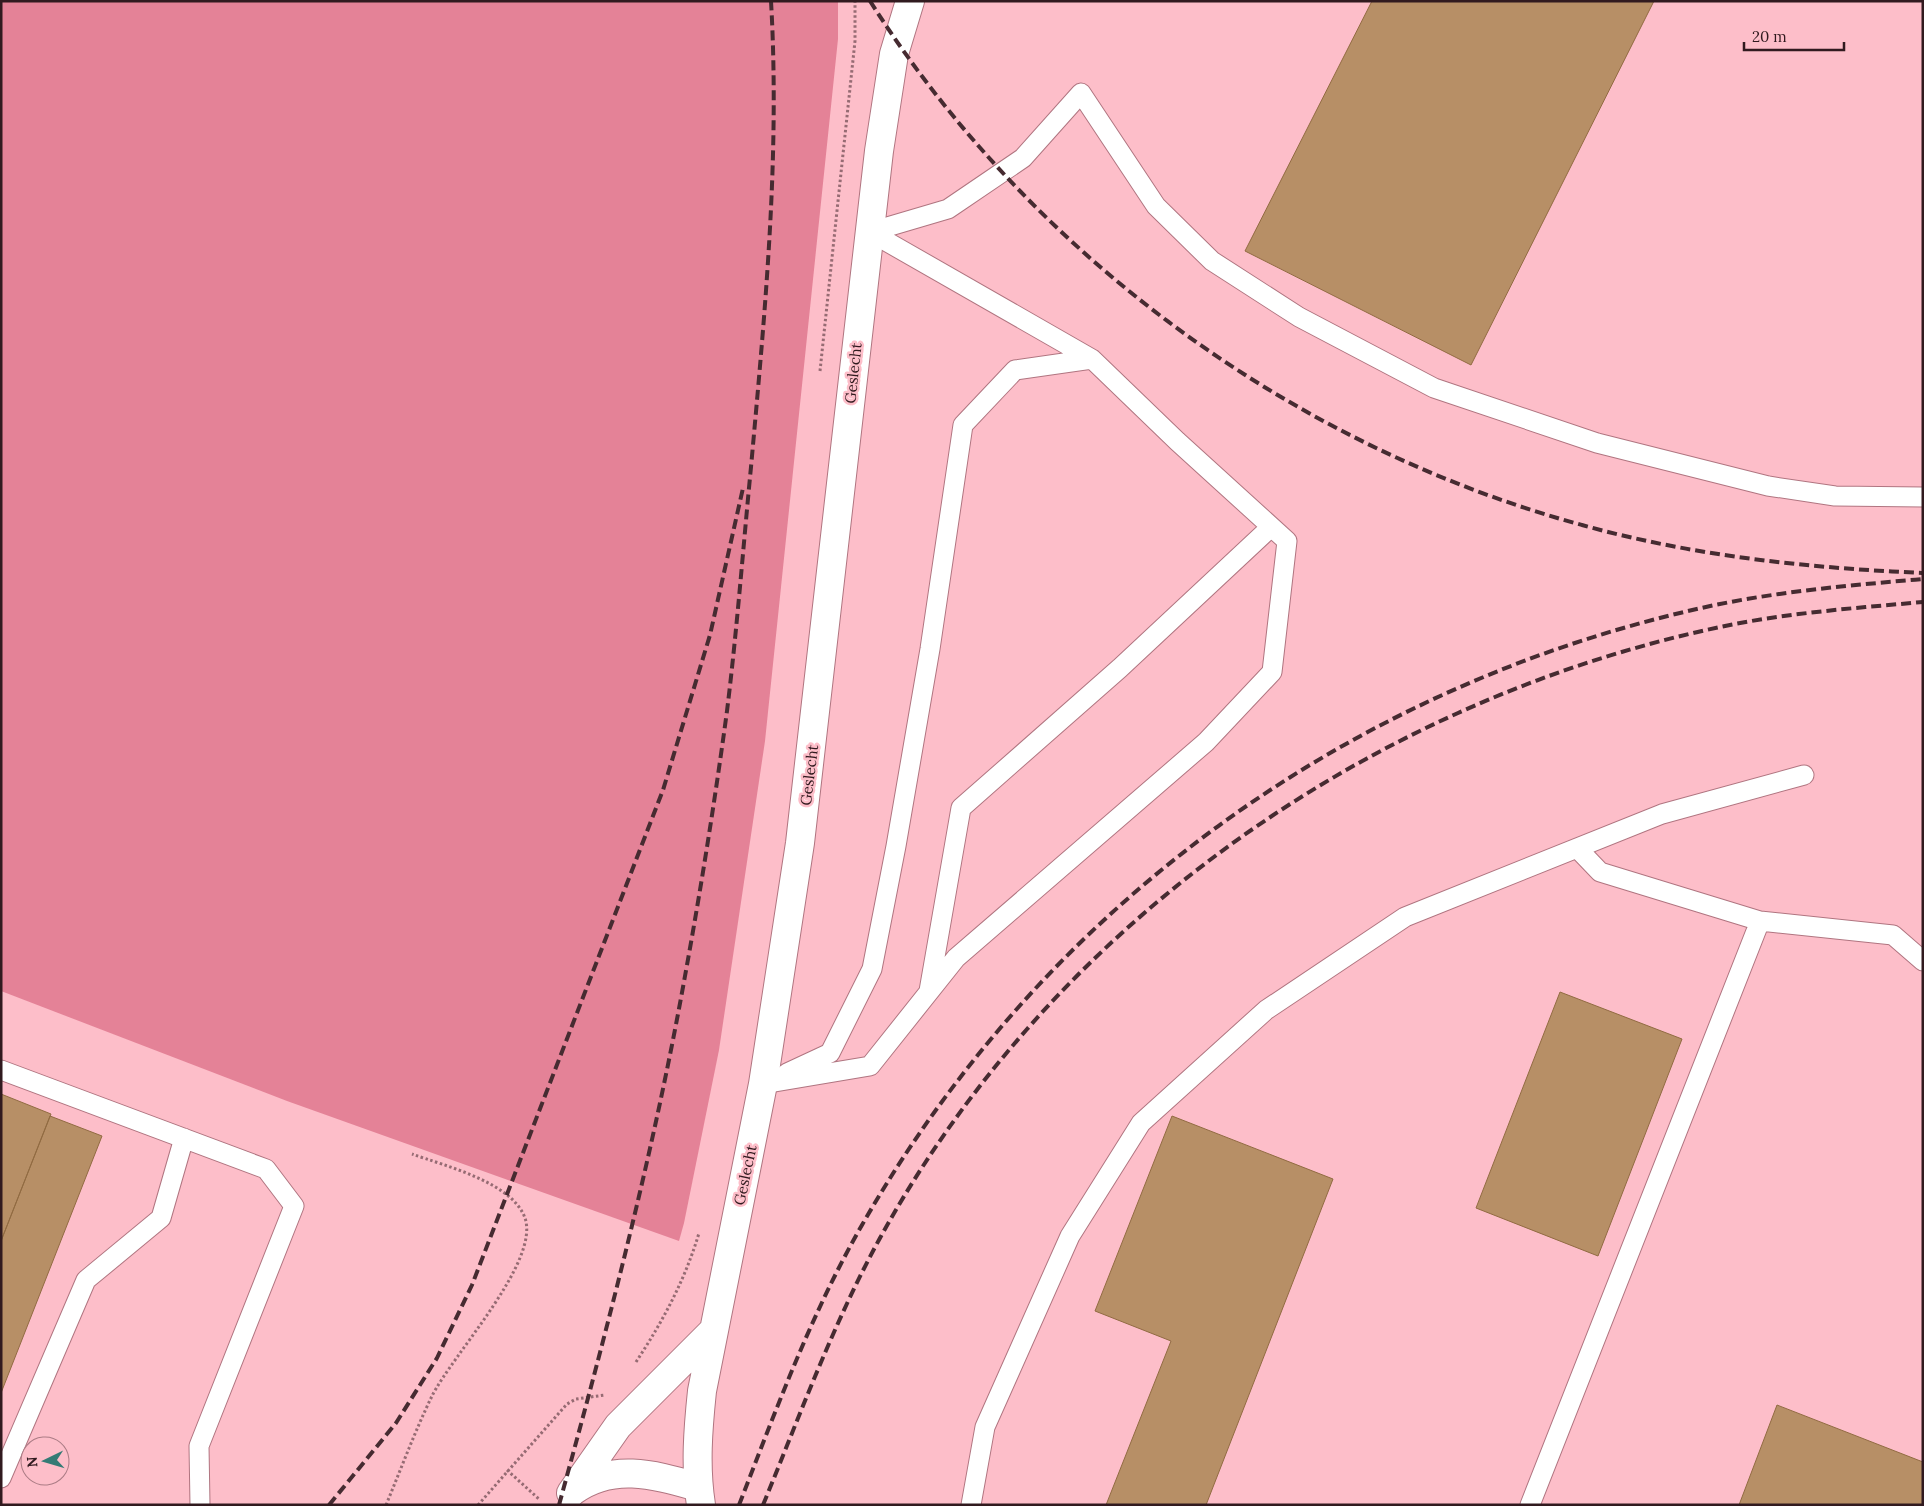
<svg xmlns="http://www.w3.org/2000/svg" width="1924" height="1506" font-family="Lora,serif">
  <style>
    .green { fill: #e48297 }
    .building { fill: #b78f66; stroke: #916b42 }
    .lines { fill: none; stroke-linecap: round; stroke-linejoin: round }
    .lane-casing { stroke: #b07580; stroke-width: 21 }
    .street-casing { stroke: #b07580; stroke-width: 30 }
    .path { stroke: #966b73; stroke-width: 3; stroke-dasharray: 2.5 2.5; stroke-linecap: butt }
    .lane { stroke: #fff; stroke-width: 19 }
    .street { stroke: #fff; stroke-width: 28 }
    .rail { stroke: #462b31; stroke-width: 4; stroke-dasharray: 10 5; stroke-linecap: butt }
    .labels { text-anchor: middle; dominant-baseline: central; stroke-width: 5; stroke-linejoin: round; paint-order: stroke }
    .street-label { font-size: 15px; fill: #311a1f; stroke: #fdbec9 }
  </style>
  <rect width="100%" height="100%" fill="#fdbec9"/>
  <!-- green -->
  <path class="green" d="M 1,1 L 838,1 L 838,39 L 765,741 L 719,1050 L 684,1223 L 679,1241 L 287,1101 L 1,991 Z"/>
  <!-- building -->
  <path class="building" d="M 1372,1 L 1654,1 L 1471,365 L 1245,251 Z
    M 1560,992 L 1682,1039 L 1598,1256 L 1476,1208 Z
    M 1,1094 L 51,1114 L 1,1241 Z
    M 50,1116 L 102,1136 L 1,1393 L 1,1241 Z
    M 1172,1116 L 1333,1179 L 1206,1505 L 1106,1505 L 1171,1341 L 1095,1311 Z
    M 1777,1405 L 1923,1462 L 1923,1505 L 1739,1505 Z"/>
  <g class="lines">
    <!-- lane casing -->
    <g class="lane-casing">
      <path id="lane" d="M 870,232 L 948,209 L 1023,158 L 1081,93 L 1156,206 L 1212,261 L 1299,317 L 1434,388 L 1597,443 L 1768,486 L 1835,496 L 1923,497
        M 1760,921 L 1893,935 L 1923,961
        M 929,991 L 961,808 L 1120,668 L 1271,527
        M 1,1070 L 266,1169 L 294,1206 L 199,1446 L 200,1505
        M 787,1073 L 830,1053 L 872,969 L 896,846 L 930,649 L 963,425 L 1015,370 L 1092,359
        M 763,1084 L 870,1066 L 956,958 L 1206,742 L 1272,672 L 1287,541 L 1177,441 L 1092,359 L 870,232
        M 1,1478 L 86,1280 L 161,1218 L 184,1138
        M 971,1505 L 985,1427 L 1070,1236 L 1141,1123 L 1266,1010 L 1405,917 L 1662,814 L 1804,775
        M 1530,1505 L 1760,921 L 1600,872 L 1577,848"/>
    </g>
    <!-- street casing -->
    <g class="street-casing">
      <path id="street" d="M 573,1491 C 613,1462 655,1475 698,1487
        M 571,1493 L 618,1426 L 712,1332
        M 701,1505 C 695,1467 698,1429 702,1391 L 763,1084 L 800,843 L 879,151 L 894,54 L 910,1"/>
    </g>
    <!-- path -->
    <path class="path" d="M 820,371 L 855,41 L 855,1
      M 636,1362 C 663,1321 685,1280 699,1233
      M 507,1470 L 540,1500
      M 386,1505 C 401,1469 415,1431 432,1396 C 453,1354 540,1262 525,1218 C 512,1182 445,1166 412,1154
      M 478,1505 L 567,1404 L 576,1399 L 605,1395"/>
    <!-- lane -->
    <use href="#lane" class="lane"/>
    <!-- street -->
    <use href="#street" class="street"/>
    <!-- rail -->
    <path class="rail" d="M 870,1 C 1031,255 1292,446 1582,525 C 1693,556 1808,568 1923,573
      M 329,1505 L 396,1423 L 437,1358 L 472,1285 L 663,790 L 710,635 L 743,488
      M 559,1505 C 607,1330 653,1155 685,976 C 701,888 715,800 727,711 C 737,630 743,549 751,467 C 765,312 780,157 771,1
      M 739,1505 C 776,1410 811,1314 862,1225 C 1045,904 1354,682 1715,605 C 1783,591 1853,585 1923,579
      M 763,1505 C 800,1415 833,1324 880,1238 C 1052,924 1371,701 1720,627 C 1786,613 1855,608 1923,602"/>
  </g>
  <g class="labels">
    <!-- street labels -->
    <g class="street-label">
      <text transform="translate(853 373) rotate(-84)">Geslecht</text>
      <text transform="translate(809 775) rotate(-83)">Geslecht</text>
      <text transform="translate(745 1175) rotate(-78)">Geslecht</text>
    </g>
  </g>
  <!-- border -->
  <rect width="1924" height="1506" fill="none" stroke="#311a1f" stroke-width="5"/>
  <!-- north arrow -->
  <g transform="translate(45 1461) rotate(265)"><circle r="24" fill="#fdbec9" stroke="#ab7c85"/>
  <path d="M0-4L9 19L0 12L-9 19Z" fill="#347b75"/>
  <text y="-8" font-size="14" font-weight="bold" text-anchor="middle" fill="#311a1f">N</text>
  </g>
  <!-- scale -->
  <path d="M1744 42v8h100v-8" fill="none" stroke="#311a1f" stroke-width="2.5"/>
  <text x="1752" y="42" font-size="15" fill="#311a1f" stroke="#fdbec9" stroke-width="4" paint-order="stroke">20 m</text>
</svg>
